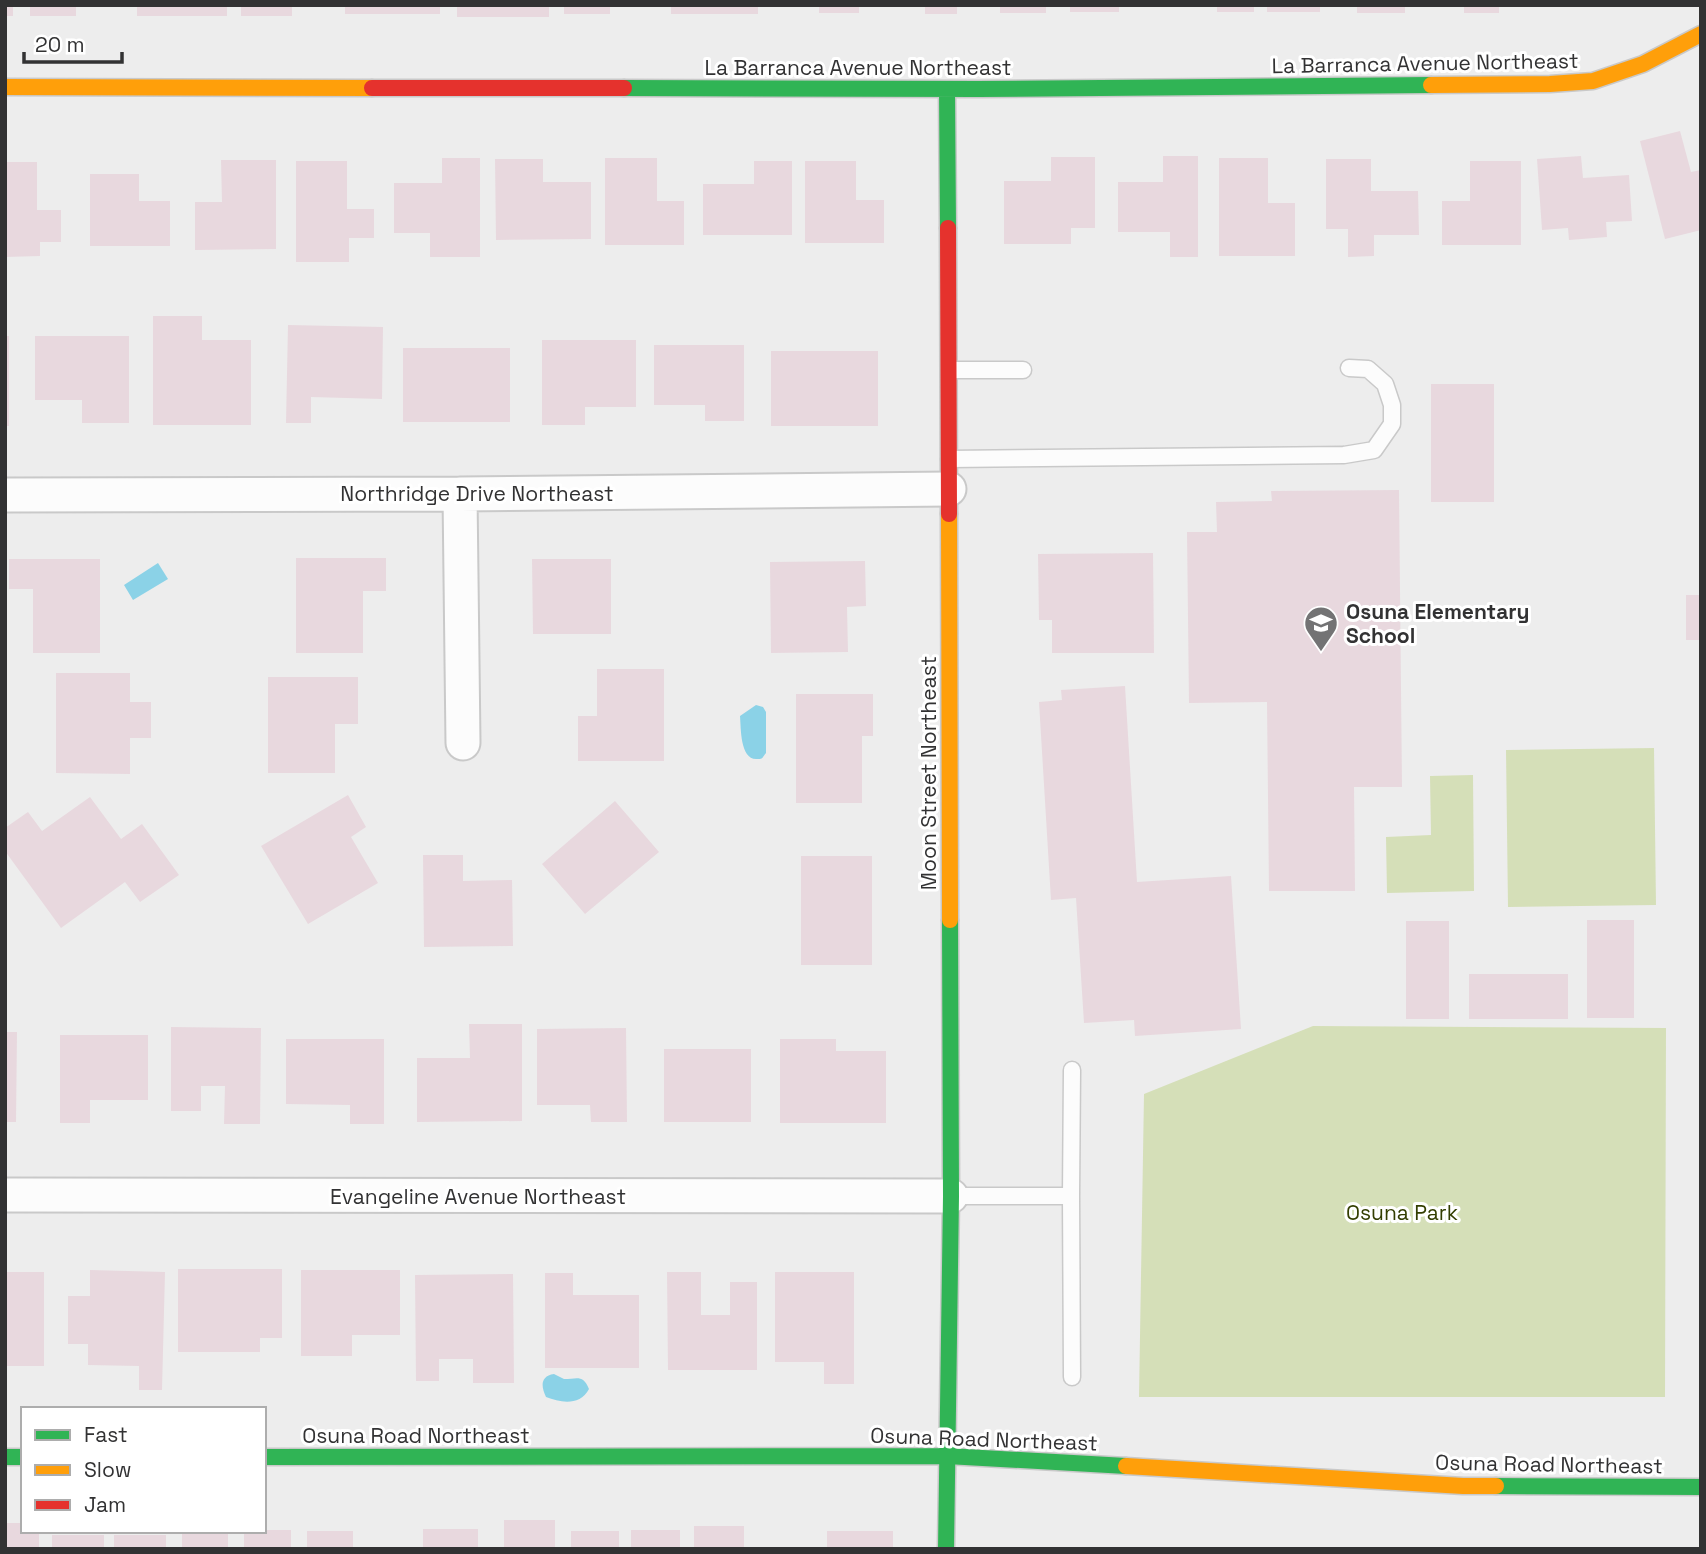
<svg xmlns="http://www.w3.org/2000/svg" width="1706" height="1554" font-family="'Space Grotesk',sans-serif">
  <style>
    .green { fill: #d5dfb8 }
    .water { fill: #8bd2e7 }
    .building { fill: #e8d8de }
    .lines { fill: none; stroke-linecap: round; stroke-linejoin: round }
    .lane-casing { stroke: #c9c9c9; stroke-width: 19 }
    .street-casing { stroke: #c9c9c9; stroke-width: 37 }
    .fast-casing { stroke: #c9c9c9; stroke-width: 19 }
    .slow-casing { stroke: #c9c9c9; stroke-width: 19 }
    .jam-casing { stroke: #c9c9c9; stroke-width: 19 }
    .lane { stroke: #fcfcfc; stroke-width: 16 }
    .street { stroke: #fcfcfc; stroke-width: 33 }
    .fast { stroke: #30b455; stroke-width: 16 }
    .slow { stroke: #ff9f0a; stroke-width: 16 }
    .jam { stroke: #e5322d; stroke-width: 16 }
    .labels { text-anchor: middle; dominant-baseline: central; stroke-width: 6; stroke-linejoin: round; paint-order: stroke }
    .street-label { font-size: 21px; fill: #323233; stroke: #fff }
    .poi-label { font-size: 21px; font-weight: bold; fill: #323233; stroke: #fff; text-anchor: start }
    .park-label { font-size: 21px; fill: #333e01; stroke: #fff }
  </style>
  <rect width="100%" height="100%" fill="#ededed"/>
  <!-- green -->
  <path class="green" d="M 1654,748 L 1656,905 L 1508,907 L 1506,750 Z
    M 1473,775 L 1474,891 L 1387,893 L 1386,837 L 1431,835 L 1430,776 Z
    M 1313,1026 L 1666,1028 L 1665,1397 L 1139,1397 L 1144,1094 Z"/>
  <!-- water -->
  <path class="water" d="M 158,563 L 168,579 L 133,600 L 124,585 Z
    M 756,705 L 763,707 L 766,712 L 766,753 C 762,758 763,759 757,759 C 740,760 741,728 740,716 Z
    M 554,1374 L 564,1379 C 577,1379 583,1374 589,1389 C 580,1406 561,1403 546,1397 C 541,1387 540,1376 554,1374 Z"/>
  <!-- building -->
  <path class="building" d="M 5,5 L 13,5 L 13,16 L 5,16 Z
    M 30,5 L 76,5 L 76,16 L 30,16 Z
    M 137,5 L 227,5 L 227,16 L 137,16 Z
    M 241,5 L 292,5 L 292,16 L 241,16 Z
    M 345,5 L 440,5 L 440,14 L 345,14 Z
    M 457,5 L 549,5 L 549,17 L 457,17 Z
    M 564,5 L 610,5 L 610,14 L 564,14 Z
    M 671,5 L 758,5 L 758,14 L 671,14 Z
    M 819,5 L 859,5 L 859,13 L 819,13 Z
    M 925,5 L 957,5 L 957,14 L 925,14 Z
    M 1000,5 L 1046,5 L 1046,13 L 1000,13 Z
    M 1070,5 L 1119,5 L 1119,12 L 1070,12 Z
    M 1217,5 L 1254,5 L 1254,12 L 1217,12 Z
    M 1267,5 L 1320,5 L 1320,12 L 1267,12 Z
    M 1357,5 L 1405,5 L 1405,13 L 1357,13 Z
    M 1464,5 L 1499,5 L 1499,13 L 1464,13 Z
    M 1680,131 L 1691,172 L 1701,170 L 1701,230 L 1665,239 L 1640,141 Z
    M 1163,156 L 1198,156 L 1198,257 L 1170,257 L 1170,232 L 1118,232 L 1118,182 L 1163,182 Z
    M 1581,156 L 1583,178 L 1629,175 L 1632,221 L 1606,222 L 1607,237 L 1569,240 L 1568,228 L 1542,230 L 1537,159 Z
    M 1051,157 L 1095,157 L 1095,228 L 1071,228 L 1071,244 L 1004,244 L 1004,181 L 1051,181 Z
    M 442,158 L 480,158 L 480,257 L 430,257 L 430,233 L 394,233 L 394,183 L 442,183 Z
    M 605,158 L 657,158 L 657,201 L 684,201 L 684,245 L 605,245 Z
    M 1219,158 L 1268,158 L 1268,203 L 1295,203 L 1295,256 L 1219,256 Z
    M 495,159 L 543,159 L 543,182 L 591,182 L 591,239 L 496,240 Z
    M 1326,159 L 1371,159 L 1371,191 L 1418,191 L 1419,235 L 1374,235 L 1374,256 L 1348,257 L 1348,229 L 1326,229 Z
    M 221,160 L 276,160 L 276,249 L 195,250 L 195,202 L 222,202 Z
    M 296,161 L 347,161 L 347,209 L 374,209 L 374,238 L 349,238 L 349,262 L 296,262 Z
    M 754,161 L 792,161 L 792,235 L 703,235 L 703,184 L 754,184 Z
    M 805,161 L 856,161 L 856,200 L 884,200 L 884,243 L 805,243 Z
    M 1470,161 L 1521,161 L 1521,245 L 1442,245 L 1442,201 L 1470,201 Z
    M 5,162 L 37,162 L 37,210 L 61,210 L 61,242 L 40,242 L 40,256 L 5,257 Z
    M 90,174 L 139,174 L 139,201 L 170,201 L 170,246 L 90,246 Z
    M 153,316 L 202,316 L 202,340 L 251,340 L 251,425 L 153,425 Z
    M 288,325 L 383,327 L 382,399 L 311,397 L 311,423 L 286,423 Z
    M 5,336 L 9,336 L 9,426 L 5,426 Z
    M 35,336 L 129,336 L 129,423 L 82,423 L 82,400 L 35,400 Z
    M 542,340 L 636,340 L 636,407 L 585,407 L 585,425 L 542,425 Z
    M 654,345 L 744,345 L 744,421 L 705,421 L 705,405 L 654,405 Z
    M 403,348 L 510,348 L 510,422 L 403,422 Z
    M 771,351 L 878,351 L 878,426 L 771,426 Z
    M 1431,384 L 1494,384 L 1494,502 L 1431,502 Z
    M 1399,490 L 1402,787 L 1354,787 L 1355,891 L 1269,891 L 1267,702 L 1189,703 L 1187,532 L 1217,532 L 1216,502 L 1272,501 L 1271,491 Z
    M 1153,553 L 1154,653 L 1052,653 L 1052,620 L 1039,620 L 1038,554 Z
    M 296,558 L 386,558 L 386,591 L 363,591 L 363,653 L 296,653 Z
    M 9,559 L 100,559 L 100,653 L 33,653 L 33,589 L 9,589 Z
    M 532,559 L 611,559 L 611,634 L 533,634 Z
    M 865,561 L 866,606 L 847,607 L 848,652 L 771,653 L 770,562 Z
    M 1686,595 L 1701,595 L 1701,640 L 1686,640 Z
    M 597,669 L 664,669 L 664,761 L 578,761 L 578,716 L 597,716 Z
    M 56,673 L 130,673 L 130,702 L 151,702 L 151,738 L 130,738 L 130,774 L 56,773 Z
    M 268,677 L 358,677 L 358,724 L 335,724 L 335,773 L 268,773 Z
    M 1125,686 L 1137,882 L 1231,876 L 1241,1029 L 1135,1036 L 1134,1020 L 1084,1023 L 1076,898 L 1051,900 L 1039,702 L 1062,700 L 1061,690 Z
    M 796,694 L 873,694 L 873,736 L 862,736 L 862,803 L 796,803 Z
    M 348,795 L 366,827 L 351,837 L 378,883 L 308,924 L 261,846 Z
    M 90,797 L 121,839 L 142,824 L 179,875 L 140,902 L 125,882 L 61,928 L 5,851 L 5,828 L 28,812 L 42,831 Z
    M 615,801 L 659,852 L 585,914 L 542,864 Z
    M 423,855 L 463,855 L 463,881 L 512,880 L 513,946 L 424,947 Z
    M 801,856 L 872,856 L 872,965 L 801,965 Z
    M 1587,920 L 1634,920 L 1634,1018 L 1587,1018 Z
    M 1406,921 L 1449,921 L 1449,1019 L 1406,1019 Z
    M 1469,974 L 1568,974 L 1568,1019 L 1469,1019 Z
    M 469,1024 L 522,1024 L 522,1121 L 417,1122 L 417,1058 L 470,1058 Z
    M 171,1027 L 261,1028 L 260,1124 L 224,1124 L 225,1086 L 201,1086 L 201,1111 L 171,1111 Z
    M 626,1028 L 627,1122 L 591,1122 L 590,1105 L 537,1105 L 537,1029 Z
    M 5,1032 L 17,1032 L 16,1122 L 5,1122 Z
    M 60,1035 L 148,1035 L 148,1100 L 90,1100 L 90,1123 L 60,1123 Z
    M 286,1039 L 384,1039 L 384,1124 L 350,1124 L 350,1105 L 286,1104 Z
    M 780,1039 L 836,1039 L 836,1051 L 886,1051 L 886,1123 L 780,1123 Z
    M 664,1049 L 751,1049 L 751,1122 L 664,1122 Z
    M 178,1269 L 282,1269 L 282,1338 L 260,1338 L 260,1352 L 178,1352 Z
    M 90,1270 L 165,1272 L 162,1390 L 139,1390 L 139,1366 L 88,1365 L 88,1344 L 68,1344 L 68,1296 L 90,1296 Z
    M 301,1270 L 400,1270 L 400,1335 L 352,1335 L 352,1356 L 301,1356 Z
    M 5,1272 L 44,1272 L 44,1366 L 5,1366 Z
    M 667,1272 L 701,1272 L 701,1315 L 730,1315 L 730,1282 L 757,1282 L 757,1370 L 668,1370 Z
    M 775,1272 L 854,1272 L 854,1384 L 824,1384 L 824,1362 L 775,1362 Z
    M 545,1273 L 573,1273 L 573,1295 L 639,1295 L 639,1368 L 545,1368 Z
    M 513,1274 L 514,1383 L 473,1383 L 473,1359 L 439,1359 L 439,1381 L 416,1381 L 415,1275 Z
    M 504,1520 L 555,1520 L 555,1549 L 504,1549 Z
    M 5,1523 L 23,1523 L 23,1531 L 39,1531 L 39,1549 L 5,1549 Z
    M 694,1526 L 744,1526 L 744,1549 L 694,1549 Z
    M 423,1529 L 478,1529 L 478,1549 L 423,1549 Z
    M 264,1530 L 291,1530 L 291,1549 L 244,1549 L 244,1531 L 264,1531 Z
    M 631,1530 L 680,1530 L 680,1549 L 631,1549 Z
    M 182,1531 L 228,1531 L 228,1549 L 182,1549 Z
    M 307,1531 L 353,1531 L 353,1549 L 307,1549 Z
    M 571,1531 L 619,1531 L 619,1549 L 571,1549 Z
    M 827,1531 L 893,1531 L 893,1549 L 827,1549 Z
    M 52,1535 L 104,1535 L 104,1549 L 52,1549 Z
    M 114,1535 L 166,1535 L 166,1549 L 114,1549 Z"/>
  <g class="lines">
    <!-- lane casing -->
    <g class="lane-casing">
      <path id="lane" d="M 949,370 L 1023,370
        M 949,459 L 1344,455 L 1374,450 L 1392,424 L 1392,405 L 1385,384 L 1368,369 L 1349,368
        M 1072,1070 L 1071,1196 L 1072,1377
        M 951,1196 L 1071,1196"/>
    </g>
    <!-- street casing -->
    <g class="street-casing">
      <path id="street" d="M 460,494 L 463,743
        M 5,495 L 460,494 L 949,489
        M 5,1195 L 951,1196"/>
    </g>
    <!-- fast casing -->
    <g class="fast-casing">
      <path id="fast" d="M 624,88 L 978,89 L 1431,85
        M 947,89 L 948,228
        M 5,1457 L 23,1457
        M 264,1457 L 947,1456 L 1126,1466
        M 1496,1486 L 1701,1487
        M 946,1549 L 951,1196 L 950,920"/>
    </g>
    <!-- slow casing -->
    <g class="slow-casing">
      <path id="slow" d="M 1431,85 L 1550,84 L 1593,81 L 1643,64 L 1701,34
        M 5,87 L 372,88
        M 949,514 L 950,920
        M 1126,1466 L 1463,1486 L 1496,1486"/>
    </g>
    <!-- jam casing -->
    <g class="jam-casing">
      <path id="jam" d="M 372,88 L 624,88
        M 948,228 L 949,514"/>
    </g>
    <!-- lane -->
    <use href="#lane" class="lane"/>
    <!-- street -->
    <use href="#street" class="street"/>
    <!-- fast -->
    <use href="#fast" class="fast"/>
    <!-- slow -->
    <use href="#slow" class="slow"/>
    <!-- jam -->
    <use href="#jam" class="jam"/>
  </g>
  <!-- icons -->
  <defs>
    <g id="school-pin" transform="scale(1.75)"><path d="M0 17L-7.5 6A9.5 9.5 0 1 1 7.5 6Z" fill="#737374" stroke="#fff"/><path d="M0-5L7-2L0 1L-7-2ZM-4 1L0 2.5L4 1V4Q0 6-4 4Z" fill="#fff"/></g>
  </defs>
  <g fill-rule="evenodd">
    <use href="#school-pin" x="1321" y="623"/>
  </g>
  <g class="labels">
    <!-- street labels -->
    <g class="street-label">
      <text transform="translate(1425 63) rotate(-1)">La Barranca Avenue Northeast</text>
      <text x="858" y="67">La Barranca Avenue Northeast</text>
      <text x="477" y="493">Northridge Drive Northeast</text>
      <text transform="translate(928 773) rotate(-90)">Moon Street Northeast</text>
      <text x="478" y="1196">Evangeline Avenue Northeast</text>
      <text x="416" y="1435">Osuna Road Northeast</text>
      <text transform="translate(984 1439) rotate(2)">Osuna Road Northeast</text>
      <text transform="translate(1549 1464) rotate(1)">Osuna Road Northeast</text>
    </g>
    <!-- poi labels -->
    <g class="poi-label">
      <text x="1346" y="611">Osuna Elementary<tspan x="1346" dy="24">School</tspan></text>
    </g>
    <!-- park labels -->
    <g class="park-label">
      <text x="1402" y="1212">Osuna Park</text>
    </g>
  </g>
  <!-- border -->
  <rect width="1706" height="1554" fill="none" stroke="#323233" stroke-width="14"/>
  <!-- legend -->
  <rect x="21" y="1407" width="245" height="126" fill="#ffffff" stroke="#adadad" stroke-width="2"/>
  <rect x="35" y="1430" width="35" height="10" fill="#30b455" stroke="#adadad" stroke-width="2"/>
  <text x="84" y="1442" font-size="21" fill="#323233">Fast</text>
  <rect x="35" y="1465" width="35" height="10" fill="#ff9f0a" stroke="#adadad" stroke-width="2"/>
  <text x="84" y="1477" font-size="21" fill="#323233">Slow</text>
  <rect x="35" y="1500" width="35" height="10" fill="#e5322d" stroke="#adadad" stroke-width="2"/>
  <text x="84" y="1512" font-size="21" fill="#323233">Jam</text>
  <!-- scale -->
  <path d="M24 52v10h98v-10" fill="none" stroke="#323233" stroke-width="3.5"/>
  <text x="35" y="52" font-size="21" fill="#323233" stroke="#ffffff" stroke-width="5" paint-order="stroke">20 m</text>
</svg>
